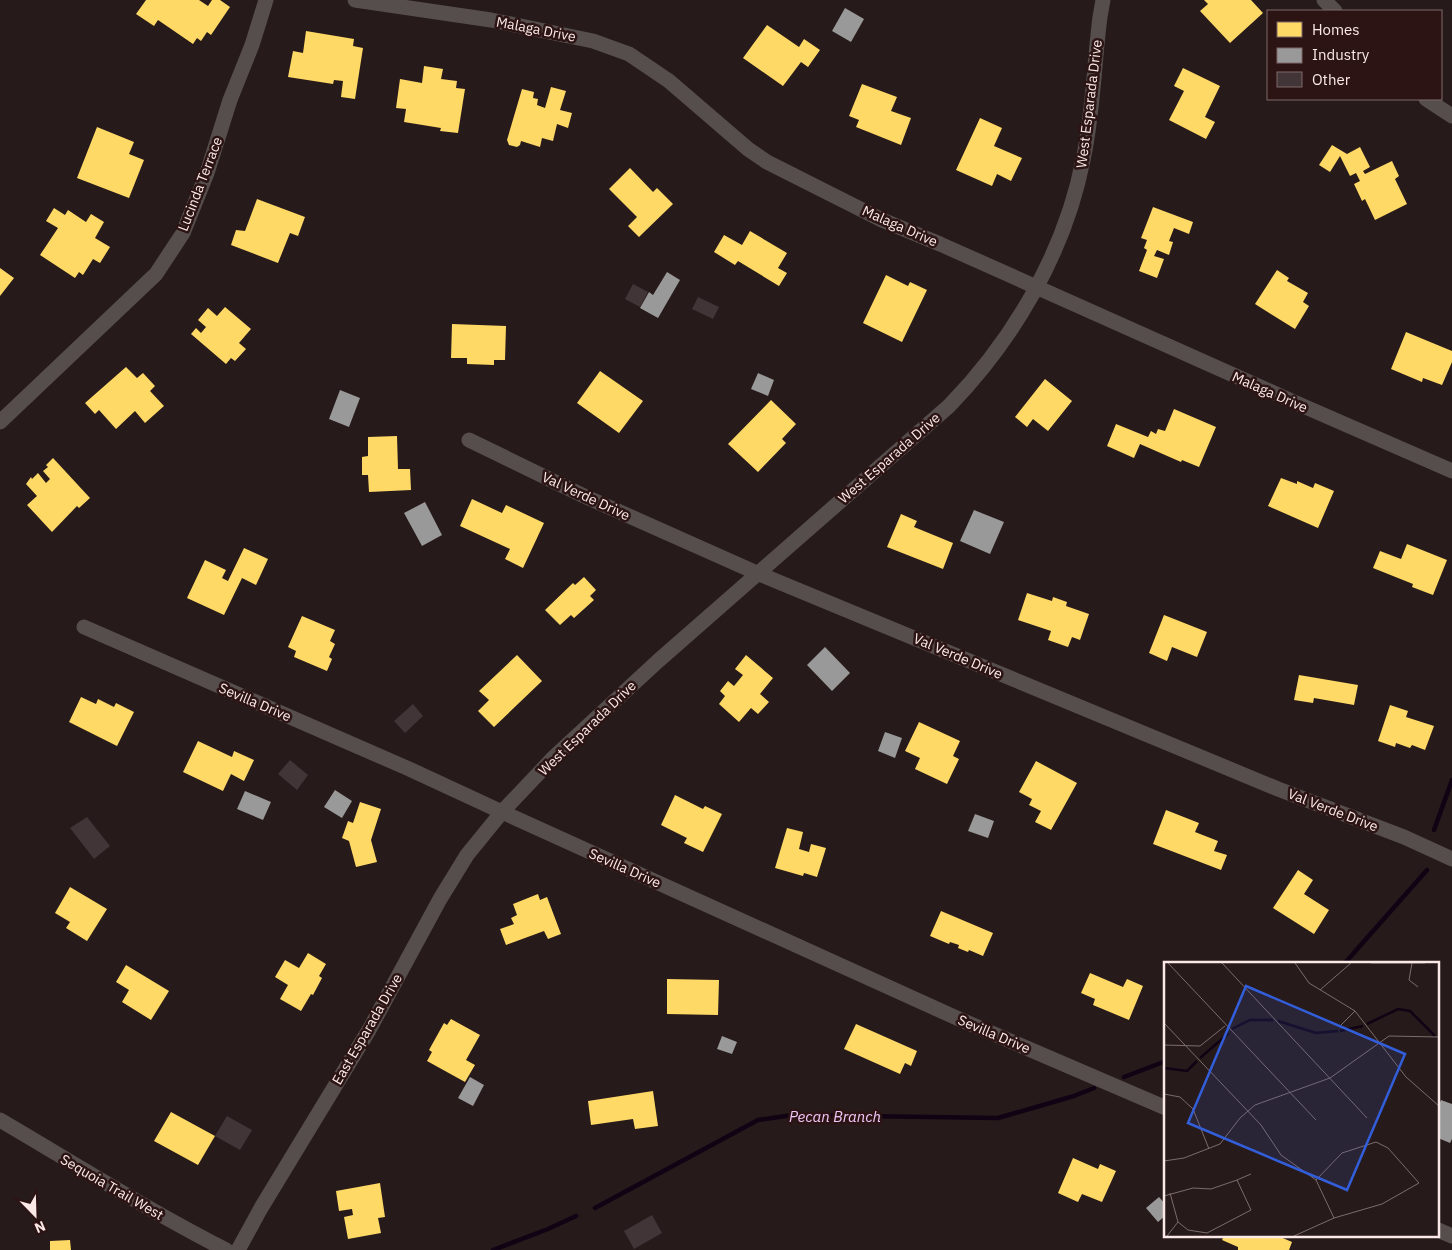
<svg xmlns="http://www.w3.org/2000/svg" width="1452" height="1250" font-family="'IBM Plex Sans',sans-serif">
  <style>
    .homes { fill: #ffd966 }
    .industry { fill: #999 }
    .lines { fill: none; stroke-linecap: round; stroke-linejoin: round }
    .stream { stroke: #110314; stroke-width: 4.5 }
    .building { fill: #423537 }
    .minor { stroke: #554e4c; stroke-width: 15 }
    .labels { text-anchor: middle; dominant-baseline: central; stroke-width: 5; stroke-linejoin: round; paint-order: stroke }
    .street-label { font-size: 14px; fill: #fbe9e8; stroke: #2d1414 }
    .water-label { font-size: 15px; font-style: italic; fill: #f0c7f9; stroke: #2d1414 }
    .inset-river { fill: none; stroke: #110314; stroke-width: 2.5 }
    .inset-road { fill: none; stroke: #7c6d6c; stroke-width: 1 }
    .view { fill: #335eda; fill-opacity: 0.15; stroke: #335eda; stroke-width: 2.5 }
    .inset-edge { fill: none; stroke: #fbe9e8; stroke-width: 2.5 }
  </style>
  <rect width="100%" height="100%" fill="#271a1a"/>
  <!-- homes -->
  <path class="homes" d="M 146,0 L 199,0 L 208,6 L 212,0 L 220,0 L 230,7 L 211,35 L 207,32 L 201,41 L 197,38 L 193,44 L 158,20 L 154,26 L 136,14 Z
    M 1204,0 L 1251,0 L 1263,13 L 1230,43 L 1200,11 L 1208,4 Z
    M 767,25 L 799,47 L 804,39 L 820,50 L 808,67 L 801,62 L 783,86 L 743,58 Z
    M 306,31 L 354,39 L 353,46 L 363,48 L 355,99 L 341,97 L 343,81 L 334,80 L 333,84 L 288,77 L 293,51 L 303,53 Z
    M 424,66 L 443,69 L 441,79 L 457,81 L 456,88 L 465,89 L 458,133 L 440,131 L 441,128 L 404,122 L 406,109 L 396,108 L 400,79 L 422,83 Z
    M 1183,68 L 1220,86 L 1205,117 L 1215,122 L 1206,139 L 1169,120 L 1184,91 L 1174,86 Z
    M 862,84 L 897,97 L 891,111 L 911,118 L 901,145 L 856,127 L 859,120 L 849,116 Z
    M 551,87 L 566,91 L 560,110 L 572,113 L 568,128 L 557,124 L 553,141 L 542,138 L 540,147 L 521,141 L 520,145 L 517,147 L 509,145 L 507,140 L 522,89 L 534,92 L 533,98 L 538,99 L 537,105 L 545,108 Z
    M 980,118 L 1002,128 L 994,146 L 1022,158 L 1011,181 L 997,174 L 992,186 L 956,170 Z
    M 97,127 L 134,142 L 129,154 L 144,160 L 129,198 L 77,178 Z
    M 1332,145 L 1347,154 L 1360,147 L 1370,167 L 1363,171 L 1365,174 L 1392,161 L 1399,176 L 1395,179 L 1407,204 L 1375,220 L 1365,199 L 1362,201 L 1354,184 L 1360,181 L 1356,173 L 1350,176 L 1340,156 L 1330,172 L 1319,165 Z
    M 630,168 L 653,192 L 657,188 L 673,204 L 639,237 L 628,226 L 637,217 L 609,189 Z
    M 257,199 L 305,217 L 298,236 L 290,233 L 278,263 L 231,245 L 236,230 L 245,231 Z
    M 1153,207 L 1193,222 L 1189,234 L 1174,228 L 1169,241 L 1173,242 L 1169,255 L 1157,250 L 1154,256 L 1164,259 L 1157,278 L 1139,271 L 1147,250 L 1144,248 L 1147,240 L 1141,238 Z
    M 54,208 L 65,215 L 68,210 L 86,222 L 91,214 L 104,222 L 95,238 L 110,247 L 100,263 L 93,259 L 83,275 L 79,272 L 75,278 L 40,255 L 58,228 L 46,221 Z
    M 750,231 L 787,253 L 778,268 L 787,273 L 779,286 L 738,261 L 735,265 L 714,252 L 724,235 L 742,245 Z
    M 0,268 L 14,278 L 0,296 Z
    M 1277,270 L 1289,278 L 1287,281 L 1308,293 L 1303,302 L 1309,306 L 1295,329 L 1255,304 Z
    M 886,275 L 908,286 L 910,282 L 927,290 L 902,342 L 863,323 Z
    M 225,307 L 251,329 L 239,343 L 246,349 L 235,361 L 231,358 L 226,364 L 191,334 L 196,328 L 201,333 L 206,327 L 198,320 L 208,308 L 217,316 Z
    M 452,324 L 506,326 L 505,360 L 494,360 L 494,365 L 467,364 L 467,358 L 451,358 Z
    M 1406,332 L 1452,351 L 1452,362 L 1442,385 L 1423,378 L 1422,382 L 1391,369 Z
    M 126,367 L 137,378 L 143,373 L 155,386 L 150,391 L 164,406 L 145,423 L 135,411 L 116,429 L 99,410 L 95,414 L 85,403 Z
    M 600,371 L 643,401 L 619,433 L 577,403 Z
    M 1045,379 L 1072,401 L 1048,431 L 1033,419 L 1027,427 L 1015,417 Z
    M 771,400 L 796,424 L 782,439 L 786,443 L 758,472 L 728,444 Z
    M 1174,409 L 1216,427 L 1199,467 L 1182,460 L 1181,462 L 1140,444 L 1134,458 L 1107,446 L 1116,424 L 1148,437 L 1151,431 L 1156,434 L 1158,429 L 1165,431 Z
    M 397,436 L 398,469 L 410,469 L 411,490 L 369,492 L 368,475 L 362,475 L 362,457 L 368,456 L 368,437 Z
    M 53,458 L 90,498 L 79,508 L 77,506 L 52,532 L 27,505 L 37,496 L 26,484 L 31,477 L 32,479 L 38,473 L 46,483 L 50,479 L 43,471 L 48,467 L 46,465 Z
    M 1281,478 L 1297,484 L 1297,481 L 1313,488 L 1315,483 L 1334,491 L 1318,528 L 1268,506 Z
    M 472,499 L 502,513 L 506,505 L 544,523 L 523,568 L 505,559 L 510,549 L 460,526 Z
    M 901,514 L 917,521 L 914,527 L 953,543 L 943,569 L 887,547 Z
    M 1407,544 L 1447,560 L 1433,595 L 1412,587 L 1413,584 L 1373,568 L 1380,551 L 1401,559 Z
    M 244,548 L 268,559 L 256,585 L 242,578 L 224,615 L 187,598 L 205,560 L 226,570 L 222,578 L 228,581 Z
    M 584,577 L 596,590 L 590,596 L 594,600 L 574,618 L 571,615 L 560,625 L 545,610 L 573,583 L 575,585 Z
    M 1027,593 L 1052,601 L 1053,597 L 1067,602 L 1066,606 L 1089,614 L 1080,640 L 1072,637 L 1068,647 L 1048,640 L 1051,631 L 1018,620 Z
    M 1164,615 L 1207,632 L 1197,657 L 1172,647 L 1167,661 L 1149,653 Z
    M 302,616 L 335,630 L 330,641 L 335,644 L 329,657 L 332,659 L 327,671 L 294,657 L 296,651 L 288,647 Z
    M 517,655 L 542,681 L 494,727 L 478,711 L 489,700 L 479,691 Z
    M 746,655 L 773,678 L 760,694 L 769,702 L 758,714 L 751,708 L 739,722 L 719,704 L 725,696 L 720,691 L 728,681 L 734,686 L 743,675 L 735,669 Z
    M 1299,675 L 1358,685 L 1354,705 L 1314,698 L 1313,703 L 1294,700 Z
    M 81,697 L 96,704 L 98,699 L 114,707 L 116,703 L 134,712 L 117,746 L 69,722 Z
    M 1390,705 L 1408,711 L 1406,717 L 1434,726 L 1425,750 L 1412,745 L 1410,748 L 1396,743 L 1395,747 L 1378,741 Z
    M 919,722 L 960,741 L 953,756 L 959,759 L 947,784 L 915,769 L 920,758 L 905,751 Z
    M 198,741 L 232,757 L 234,751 L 254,760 L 244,781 L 231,774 L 223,791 L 183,772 Z
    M 1036,761 L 1077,783 L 1051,830 L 1035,822 L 1041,811 L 1029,805 L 1032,799 L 1019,792 Z
    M 675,795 L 703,809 L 705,806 L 722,814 L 703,852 L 684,843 L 687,838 L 661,825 Z
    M 360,802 L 381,809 L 371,840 L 377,862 L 356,867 L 349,841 L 342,838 L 348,821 L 353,823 Z
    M 1166,810 L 1199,823 L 1195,832 L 1218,841 L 1214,851 L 1227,855 L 1221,870 L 1153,844 Z
    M 787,828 L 803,832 L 799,849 L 809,852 L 811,844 L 826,848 L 817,877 L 804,873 L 803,876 L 775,868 Z
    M 1298,870 L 1313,880 L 1304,894 L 1329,910 L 1314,934 L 1273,908 Z
    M 70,887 L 107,909 L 87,941 L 66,928 L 70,922 L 55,913 Z
    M 538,894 L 540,900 L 547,897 L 561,934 L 548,939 L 544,931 L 506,945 L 500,929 L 514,924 L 511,918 L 517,915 L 513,904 Z
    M 941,911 L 993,933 L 983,956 L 969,950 L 968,952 L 958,948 L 959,945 L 950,942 L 949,944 L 930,936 Z
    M 308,953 L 326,964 L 319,976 L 322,978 L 313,995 L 311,994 L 301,1011 L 280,999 L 288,985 L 275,977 L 285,960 L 299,968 Z
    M 126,965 L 169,991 L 151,1020 L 122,1002 L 129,990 L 116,982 Z
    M 1090,973 L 1123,987 L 1127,979 L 1143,986 L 1129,1020 L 1093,1005 L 1095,999 L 1081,993 Z
    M 667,979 L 719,980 L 718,1015 L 667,1014 Z
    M 451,1019 L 480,1035 L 466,1060 L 475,1065 L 465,1082 L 427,1061 L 432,1052 L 429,1050 L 444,1023 L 447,1025 Z
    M 856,1024 L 917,1051 L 911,1066 L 905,1063 L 900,1074 L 844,1049 Z
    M 653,1091 L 658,1126 L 635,1129 L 633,1119 L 591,1125 L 588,1101 Z
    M 171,1112 L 215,1136 L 198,1165 L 154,1141 Z
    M 1073,1158 L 1098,1169 L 1100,1164 L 1116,1171 L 1102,1202 L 1082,1194 L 1078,1202 L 1058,1193 Z
    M 380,1183 L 385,1217 L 378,1218 L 381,1233 L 348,1239 L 344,1217 L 353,1215 L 352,1209 L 339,1211 L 336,1191 Z
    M 1224,1236 L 1278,1236 L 1292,1242 L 1289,1250 L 1238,1250 L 1238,1247 L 1222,1240 Z
    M 70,1240 L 71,1250 L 50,1250 L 50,1241 Z"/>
  <!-- industry -->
  <path class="industry" d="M 845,8 L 864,19 L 851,42 L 832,31 Z
    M 667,272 L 680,280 L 658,318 L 640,308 L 649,292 L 653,295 Z
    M 758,373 L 774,380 L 768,396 L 751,389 Z
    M 340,390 L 360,398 L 349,427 L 329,419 Z
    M 425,502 L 442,535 L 422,546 L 404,513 Z
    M 974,510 L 1004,522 L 990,554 L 960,541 Z
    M 825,647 L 850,673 L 832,691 L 807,665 Z
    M 885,732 L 902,738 L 895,758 L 878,751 Z
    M 335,790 L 352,801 L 342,818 L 324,807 Z
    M 245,791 L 271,802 L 263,820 L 237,809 Z
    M 975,814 L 994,821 L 988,838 L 968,831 Z
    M 722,1036 L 737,1042 L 732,1054 L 717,1049 Z
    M 470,1077 L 484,1085 L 473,1106 L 458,1098 Z
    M 1441,1100 L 1452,1104 L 1452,1139 L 1450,1143 L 1438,1138 L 1438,1107 Z
    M 1159,1197 L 1166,1205 L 1166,1215 L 1158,1222 L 1146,1208 Z"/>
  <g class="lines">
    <!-- stream -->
    <path class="stream" d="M 1434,830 L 1452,780
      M 1344,964 L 1427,870
      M 1124,1077 L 1166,1061
      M 595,1208 L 758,1120 L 793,1115 L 998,1118 L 1074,1096 L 1094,1088
      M 493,1250 L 548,1229 L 576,1216"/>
  </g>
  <!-- building -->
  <path class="building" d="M 633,284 L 648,292 L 640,307 L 625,299 Z
    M 698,297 L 719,307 L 713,319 L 692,309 Z
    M 413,704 L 423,716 L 405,733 L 394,721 Z
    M 290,760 L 308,775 L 297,790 L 278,774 Z
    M 87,817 L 110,846 L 94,859 L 70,828 Z
    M 227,1116 L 252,1130 L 240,1150 L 215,1136 Z
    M 652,1215 L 662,1233 L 634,1249 L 624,1231 Z"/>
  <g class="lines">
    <!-- minor -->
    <path class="minor" d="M 355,0 L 491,20 L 593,41 L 629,54 L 669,81 L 748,149 L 767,162 L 882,220 L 940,244 L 1294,402 L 1452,471
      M 1324,0 L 1335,11
      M 1426,99 L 1452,116
      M 0,422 L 156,274 L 183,233 L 207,173 L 230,100 L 252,45 L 266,0
      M 469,440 L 584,496 L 757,573 L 1278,789 L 1404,837 L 1452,859
      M 84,627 L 407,768 L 502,812 L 959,1019 L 1166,1108
      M 0,1120 C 75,1164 148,1210 226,1250
      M 1438,1230 L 1452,1236
      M 238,1250 L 261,1208 L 369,1030 L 440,899 L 467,855 L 502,812 L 554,757 L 658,661 L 949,406 C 1014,339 1065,252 1083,160 C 1093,115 1094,64 1100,17 L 1103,0"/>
  </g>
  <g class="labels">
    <!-- street labels -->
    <g class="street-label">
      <text transform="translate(536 29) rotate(11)">Malaga Drive</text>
      <text transform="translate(1089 104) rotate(-83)">West Esparada Drive</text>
      <text transform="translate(200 184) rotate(-69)">Lucinda Terrace</text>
      <text transform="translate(900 226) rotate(24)">Malaga Drive</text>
      <text transform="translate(1270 392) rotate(24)">Malaga Drive</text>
      <text transform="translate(889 458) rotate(-41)">West Esparada Drive</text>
      <text transform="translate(586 496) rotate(25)">Val Verde Drive</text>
      <text transform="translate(958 656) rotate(23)">Val Verde Drive</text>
      <text transform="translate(255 702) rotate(23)">Sevilla Drive</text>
      <text transform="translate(587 728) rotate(-44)">West Esparada Drive</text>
      <text transform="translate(1333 810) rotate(21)">Val Verde Drive</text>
      <text transform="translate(625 868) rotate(24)">Sevilla Drive</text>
      <text transform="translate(367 1029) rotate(-60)">East Esparada Drive</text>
      <text transform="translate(994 1034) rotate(23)">Sevilla Drive</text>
      <text transform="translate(112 1187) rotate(30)">Sequoia Trail West</text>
    </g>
    <!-- water labels -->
    <g class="water-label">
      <text x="835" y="1116">Pecan Branch</text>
    </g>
  </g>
  <!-- overview -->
  <g transform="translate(1164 962)">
    <rect width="275" height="275" fill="#271a1a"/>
    <path class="inset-river" d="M 114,59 L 152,71 L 174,69M 203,62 L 234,47 L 246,49 L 271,74M 68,67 L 86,58 L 109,58M 176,69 L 199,64M 36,96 L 65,71M 0,106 L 23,109 L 33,99"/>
    <path class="inset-road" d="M 4,1 L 152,158M 58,1 L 203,156M 131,1 L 145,21 L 191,49 L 242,115 L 275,144M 207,1 L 261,1M 248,1 L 245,18 L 254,25M 156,28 L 187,1M 0,61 L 97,163 L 117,193 L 152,218 L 170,256M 176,64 L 191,49M 0,83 L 36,84 L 61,64M 0,132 L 16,135 L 29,147 L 45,187M 0,199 L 20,196 L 56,182 L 76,156 L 91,143 L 166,116 L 225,74 L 275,75M 73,218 L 87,212M 6,231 L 14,260M 0,234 L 29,226 L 47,227 L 73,218 L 87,248 L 43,271 L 24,268 L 14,260 L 3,274M 130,274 L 170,256 L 218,242 L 255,221 L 224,186 L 212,180 L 178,191 L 152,218"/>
    <path class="view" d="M 82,24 L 241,92 L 183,228 L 24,161 Z"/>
    <rect width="275" height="275" class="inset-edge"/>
  </g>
  <!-- legend -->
  <rect x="1267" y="10" width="175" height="90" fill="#2d1414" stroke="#7f6969"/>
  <rect x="1277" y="22" width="25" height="15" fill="#ffd966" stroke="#7f6969"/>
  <text x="1312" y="35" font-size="15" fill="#fbe9e8">Homes</text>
  <rect x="1277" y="48" width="25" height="15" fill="#999999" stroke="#7f6969"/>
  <text x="1312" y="60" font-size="15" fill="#fbe9e8">Industry</text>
  <rect x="1277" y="72" width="25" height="15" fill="#423537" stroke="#7f6969"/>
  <text x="1312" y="85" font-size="15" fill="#fbe9e8">Other</text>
  <!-- north arrow -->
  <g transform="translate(35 1215) rotate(157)" stroke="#2d1414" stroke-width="4" paint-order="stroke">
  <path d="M0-4L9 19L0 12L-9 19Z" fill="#fbe9e8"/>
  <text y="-8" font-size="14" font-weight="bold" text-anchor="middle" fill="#fbe9e8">N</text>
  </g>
</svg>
